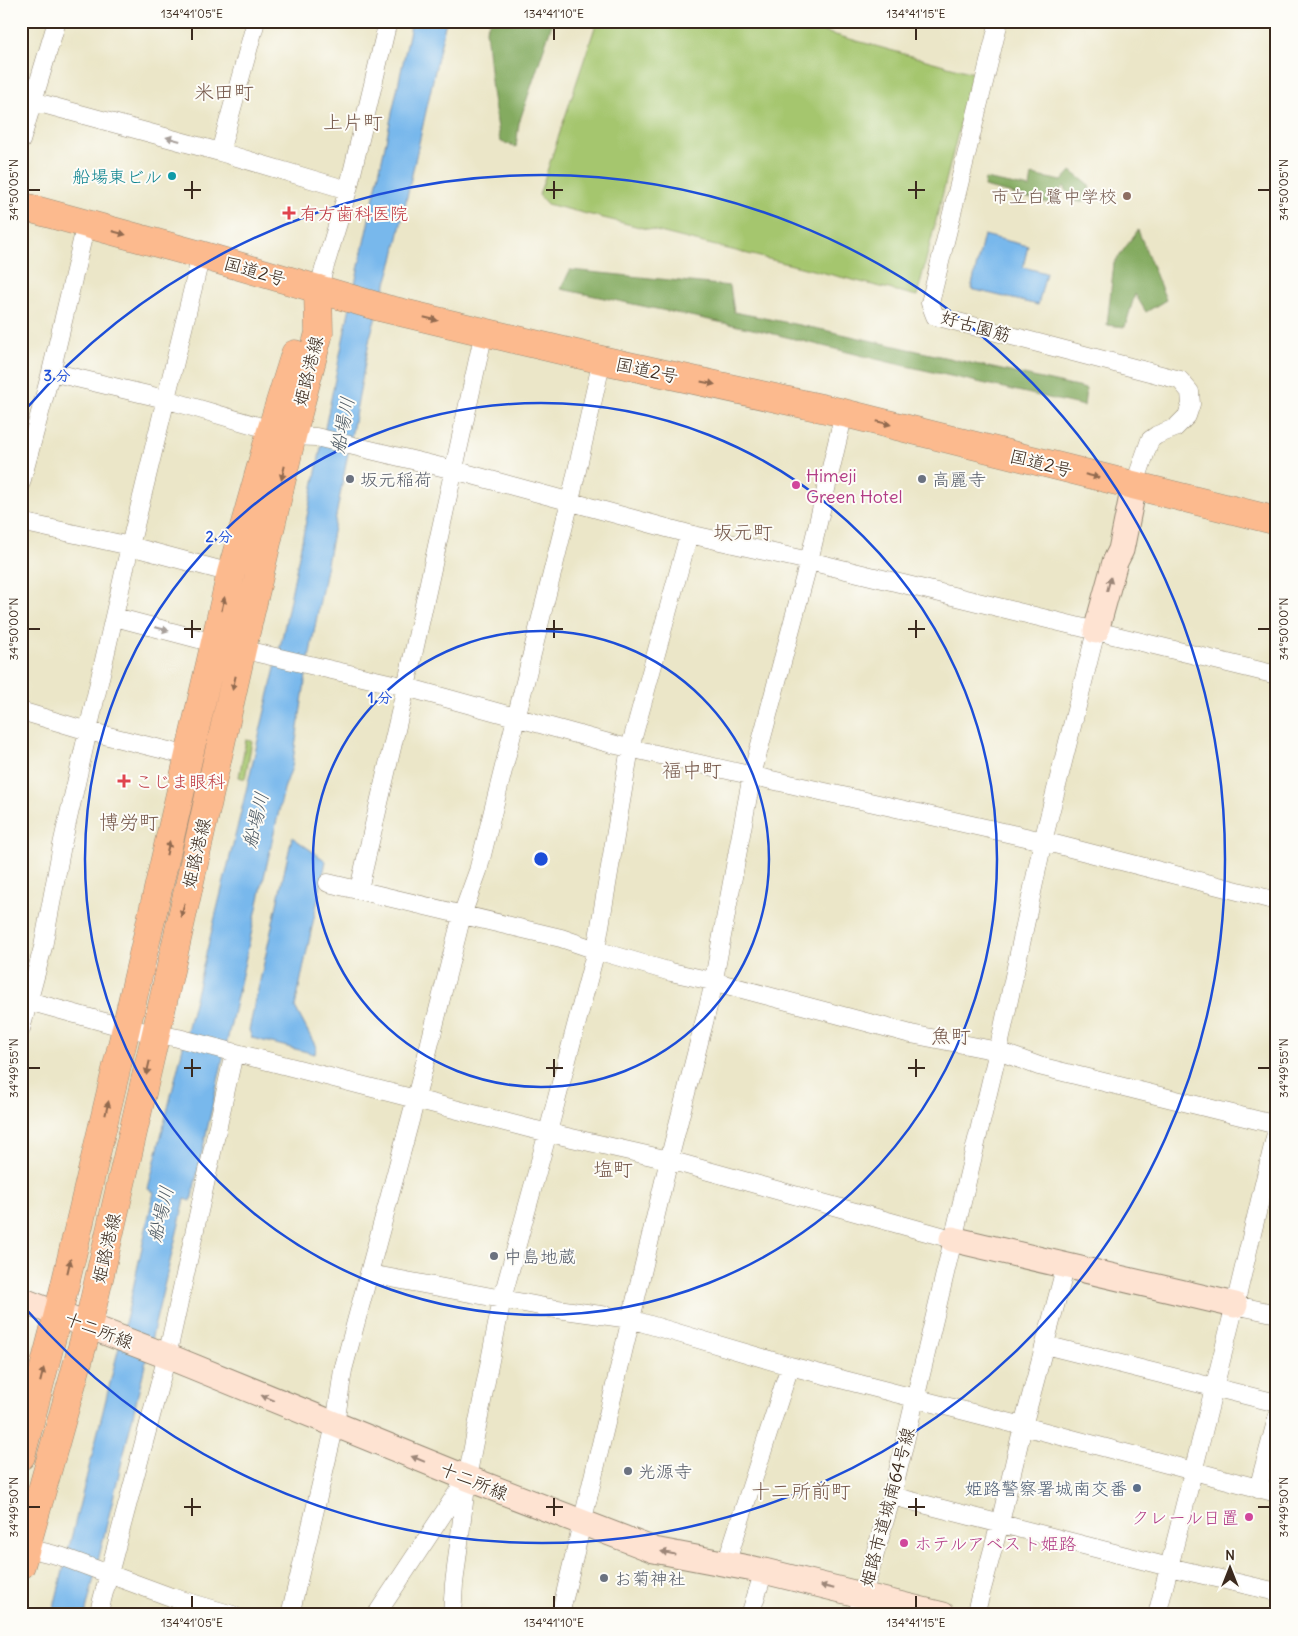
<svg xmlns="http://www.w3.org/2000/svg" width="1298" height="1636" font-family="Delius,'Klee One',sans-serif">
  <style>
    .green { fill: #a5c66e; stroke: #707846 }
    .forest { fill: #84ab61; stroke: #606a40 }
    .water { fill: #78b8ec; stroke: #5a7185 }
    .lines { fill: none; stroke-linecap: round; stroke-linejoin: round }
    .street-casing { stroke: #938873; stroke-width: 19 }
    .secondary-casing { stroke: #938873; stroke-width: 27 }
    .primary-casing { stroke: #938873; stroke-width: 29 }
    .highway-casing { stroke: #938873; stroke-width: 29 }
    .street { stroke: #fff; stroke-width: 18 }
    .secondary { stroke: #fee3d2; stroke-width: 25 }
    .primary { stroke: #fcba8e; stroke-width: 28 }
    .highway { stroke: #fcba8e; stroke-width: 28 }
    .oneway { fill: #a79f9a }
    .oneway2 { fill: #926b50 }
    .oneway3 { fill: #9c8678 }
    .ticks { fill: none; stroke: #3b2a1e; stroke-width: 2 }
    .ring { fill: none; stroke: #1d4ed8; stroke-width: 2.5 }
    .culture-dot { fill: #0f9aa8; stroke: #fdfcf7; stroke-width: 2 }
    .education-dot { fill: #8d6e63; stroke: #fdfcf7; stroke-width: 2 }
    .health-dot { fill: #e0444e; stroke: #fdfcf7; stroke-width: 2 }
    .worship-dot { fill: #6b7280; stroke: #fdfcf7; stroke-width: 2 }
    .hotel-dot { fill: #d1479c; stroke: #fdfcf7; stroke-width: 2 }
    .service-dot { fill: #5c6f8a; stroke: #fdfcf7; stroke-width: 2 }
    .labels { text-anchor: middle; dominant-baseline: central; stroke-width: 4; stroke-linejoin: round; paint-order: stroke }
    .culture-label { font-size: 18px; fill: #0d838f; stroke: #fdfcf7; text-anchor: end }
    .education-label { font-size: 18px; fill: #785e54; stroke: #fdfcf7; text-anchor: end }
    .health-label { font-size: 18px; fill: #be3a42; stroke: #fdfcf7; text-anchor: start }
    .street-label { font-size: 18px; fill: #3b2a1e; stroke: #fdfcf7 }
    .hotel-label { font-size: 18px; fill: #b23c85; stroke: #fdfcf7; text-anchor: start }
    .worship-label { font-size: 18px; fill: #5b616d; stroke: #fdfcf7; text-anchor: start }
    .service-label { font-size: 18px; fill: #4e5e75; stroke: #fdfcf7; text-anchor: end }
    .water-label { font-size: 19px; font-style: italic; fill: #505c66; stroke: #fdfcf7 }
    .quarter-label { font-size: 20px; fill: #775a4d; stroke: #fdfcf7 }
    .centre { fill: #1d4ed8; stroke: #fdfcf7; stroke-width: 2.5 }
    .ring-label { font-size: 15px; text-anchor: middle; font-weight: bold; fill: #1d4ed8; stroke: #fdfcf7; stroke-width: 4; stroke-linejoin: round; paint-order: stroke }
    .neatline { fill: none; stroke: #3b2a1e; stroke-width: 2 }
    .ticks-label { font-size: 12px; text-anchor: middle; fill: #3b2a1e }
  </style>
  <rect width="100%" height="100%" fill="#fdfcf7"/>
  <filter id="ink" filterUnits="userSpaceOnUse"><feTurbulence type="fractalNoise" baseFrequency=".02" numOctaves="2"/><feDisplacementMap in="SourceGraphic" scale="10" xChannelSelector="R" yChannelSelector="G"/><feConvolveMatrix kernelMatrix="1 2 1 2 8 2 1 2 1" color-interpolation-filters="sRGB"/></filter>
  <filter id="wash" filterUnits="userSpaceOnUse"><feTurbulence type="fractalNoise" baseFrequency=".0096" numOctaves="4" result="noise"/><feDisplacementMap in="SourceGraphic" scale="20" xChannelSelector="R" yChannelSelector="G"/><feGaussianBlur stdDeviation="1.12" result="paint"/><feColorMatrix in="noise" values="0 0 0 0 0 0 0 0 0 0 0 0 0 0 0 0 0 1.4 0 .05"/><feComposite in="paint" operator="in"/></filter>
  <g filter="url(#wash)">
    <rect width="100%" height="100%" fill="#ebe6c8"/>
    <!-- green -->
    <path class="green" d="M 597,21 L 785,21 L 973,73 L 917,296 L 547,204 L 539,195 Z
      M 246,740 L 252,741 L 245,779 L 239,777 Z"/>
    <!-- forest -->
    <path class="forest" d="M 490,21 L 553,21 L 519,123 L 516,147 L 500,141 L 492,91 L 486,29 Z
      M 1071,171 L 1089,185 L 1091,200 L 1073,202 L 1064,186 L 1048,203 L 984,187 L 985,179 L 1030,188 L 1032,175 L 1062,181 Z
      M 1138,230 L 1166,300 L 1146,312 L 1135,294 L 1125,327 L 1107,325 L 1114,263 Z
      M 570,270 L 730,286 L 734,312 L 824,330 L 1086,389 L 1084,406 L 884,361 L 762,331 L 561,289 Z"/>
    <!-- water -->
    <path class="water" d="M 412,21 L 446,21 L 393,260 L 370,337 L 307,669 L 292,767 L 284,789 L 273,837 L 191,1201 L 185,1199 L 85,1615 L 52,1615 L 129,1307 L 154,1192 L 148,1189 L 242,808 L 283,634 L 345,330 Z
      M 984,235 L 1028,246 L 1023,267 L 1046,273 L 1038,305 L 971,289 Z
      M 292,837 L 326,861 L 295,1007 L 316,1047 L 315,1054 L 252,1038 L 249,1030 Z"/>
  </g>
  <g filter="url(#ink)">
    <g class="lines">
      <!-- street casing -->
      <g class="street-casing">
        <path id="street" d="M 999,21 L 930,303 L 935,316 L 1180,380 L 1190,392 L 1191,404 L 1187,416 L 1175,428 L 1157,435 L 1150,440 L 1134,486
          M 21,98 L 220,152 L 348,190
          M 21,141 L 57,21
          M 220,152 L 256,21
          M 318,289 L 348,190 L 388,21
          M 51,372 L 165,399 L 292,436 L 316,437 L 454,470 L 689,534 L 809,561 L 1277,675
          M 21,483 L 51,372 L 86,224
          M 21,522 L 130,546 L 231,573
          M 115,617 L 214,643 L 406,687 L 616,745 L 1043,841 L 1277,901
          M 21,711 L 88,731 L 189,756
          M 328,883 L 561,938 L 596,950 L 671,972 L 712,981 L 911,1034 L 998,1051 L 1039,1066 L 1277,1125
          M 359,889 L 406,687 L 484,332
          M 21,999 L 126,1028 L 178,1038 L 532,1129 L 669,1160 L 952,1239
          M 21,1029 L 43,947 L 62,845 L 130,546 L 201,255
          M 370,1274 L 550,1308 L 630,1319 L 790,1366 L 1023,1426 L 1277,1493
          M 1235,1305 L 1277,1314
          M 1045,1345 L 1277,1403
          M 1258,1489 L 1277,1418
          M 892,1496 L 1169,1567 L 1277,1592
          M 27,1548 L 60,1556 L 171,1597 L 233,1615
          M 726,1564 L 790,1366
          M 98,1615 L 167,1356 L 234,1053
          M 290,1615 L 335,1425 L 343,1370 L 416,1098 L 462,915 L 478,871 L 570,501 L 602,360
          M 376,1615 L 465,1481
          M 452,1615 L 454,1584 L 467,1478 L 502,1299 L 548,1132 L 596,950 L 630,748 L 689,534
          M 560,1615 L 669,1160 L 711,995 L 752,775 L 809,561 L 844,413
          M 750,1615 L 764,1571
          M 857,1615 L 892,1496 L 998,1051 L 1043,841 L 1096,631
          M 975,1615 L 1000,1523 L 1023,1426 L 1066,1265
          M 1157,1615 L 1235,1305 L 1277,1129"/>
      </g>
      <!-- secondary casing -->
      <g class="secondary-casing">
        <path id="secondary" d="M 1096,631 L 1115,562 L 1121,550 L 1134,486
          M 952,1239 L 1235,1305
          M 21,1300 L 167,1356 L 467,1478 L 654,1550 L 764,1571 L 943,1615"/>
      </g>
      <!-- primary casing -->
      <g class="primary-casing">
        <path id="primary" d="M 21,1456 L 58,1314 L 126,1028 L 231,573 L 271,431 L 295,354
          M 21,1565 L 88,1326 L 156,1033 L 242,649 L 292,436 L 319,333 L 318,289"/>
      </g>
      <!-- highway casing -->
      <g class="highway-casing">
        <path id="highway" d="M 21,206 L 201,255 L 383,308 L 602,360 L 844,413 L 1277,521"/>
      </g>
      <!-- street -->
      <use href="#street" class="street"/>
      <!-- secondary -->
      <use href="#secondary" class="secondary"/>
      <!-- primary -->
      <use href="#primary" class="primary"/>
      <!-- highway -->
      <use href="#highway" class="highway"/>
    </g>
    <!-- one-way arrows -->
    <defs><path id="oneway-solid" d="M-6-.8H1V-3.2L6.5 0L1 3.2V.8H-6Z" transform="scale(1.25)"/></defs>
    <g class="oneway">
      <use href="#oneway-solid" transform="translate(173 139) rotate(-165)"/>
      <use href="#oneway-solid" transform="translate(162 629) rotate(15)"/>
    </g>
    <g class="oneway2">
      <use href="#oneway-solid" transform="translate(119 233) rotate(15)"/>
      <use href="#oneway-solid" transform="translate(431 319) rotate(13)"/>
      <use href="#oneway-solid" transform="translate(708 383) rotate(12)"/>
      <use href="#oneway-solid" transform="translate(884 423) rotate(14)"/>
      <use href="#oneway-solid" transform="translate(283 473) rotate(103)"/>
      <use href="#oneway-solid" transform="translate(1092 476) rotate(14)"/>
      <use href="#oneway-solid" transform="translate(223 604) rotate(-77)"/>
      <use href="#oneway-solid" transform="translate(234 683) rotate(103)"/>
      <use href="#oneway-solid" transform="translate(168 848) rotate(-77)"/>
      <use href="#oneway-solid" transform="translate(183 910) rotate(103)"/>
      <use href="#oneway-solid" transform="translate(148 1068) rotate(103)"/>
      <use href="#oneway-solid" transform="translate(107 1108) rotate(-77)"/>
      <use href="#oneway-solid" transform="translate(69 1266) rotate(-77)"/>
      <use href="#oneway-solid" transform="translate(42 1375) rotate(-76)"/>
    </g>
    <g class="oneway3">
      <use href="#oneway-solid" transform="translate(1109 584) rotate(-75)"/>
      <use href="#oneway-solid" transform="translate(268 1398) rotate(-158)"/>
      <use href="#oneway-solid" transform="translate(418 1459) rotate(-158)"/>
      <use href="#oneway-solid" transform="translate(668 1553) rotate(-168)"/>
      <use href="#oneway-solid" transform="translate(827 1587) rotate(-166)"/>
    </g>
  </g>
  <!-- ticks -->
  <path class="ticks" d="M 192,28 L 192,40M 554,28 L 554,40M 916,28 L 916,40M 192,181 L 192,199M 554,181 L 554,199M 916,181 L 916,199M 28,190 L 40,190M 184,190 L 201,190M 546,190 L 563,190M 908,190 L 925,190M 1258,190 L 1270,190M 192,620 L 192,638M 554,620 L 554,638M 916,620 L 916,638M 28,629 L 40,629M 184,629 L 201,629M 546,629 L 563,629M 908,629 L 925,629M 1258,629 L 1270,629M 192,1059 L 192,1077M 554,1059 L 554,1077M 916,1059 L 916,1077M 28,1068 L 40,1068M 184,1068 L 201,1068M 546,1068 L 563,1068M 908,1068 L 925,1068M 1258,1068 L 1270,1068M 192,1498 L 192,1516M 554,1498 L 554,1516M 916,1498 L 916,1516M 28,1507 L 40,1507M 184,1507 L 201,1507M 546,1507 L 563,1507M 908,1507 L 925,1507M 1258,1507 L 1270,1507M 192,1596 L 192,1608M 554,1596 L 554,1608M 916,1596 L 916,1608"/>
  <!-- distance rings -->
  <g class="ring">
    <circle cx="541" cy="859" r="228"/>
    <circle cx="541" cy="859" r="456"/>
    <path d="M25 410A684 684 0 1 1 25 1308"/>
  </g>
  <!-- markers -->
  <circle class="culture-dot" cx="172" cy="176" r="5"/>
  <circle class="education-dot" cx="1127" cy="196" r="5"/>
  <g class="health-dot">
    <path d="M286.5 205.5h5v5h5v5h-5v5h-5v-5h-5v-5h5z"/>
    <path d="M121.5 773.5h5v5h5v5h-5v5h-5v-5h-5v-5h5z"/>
  </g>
  <g class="worship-dot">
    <circle cx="350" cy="479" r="5"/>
    <circle cx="922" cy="479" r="5"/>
    <circle cx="494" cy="1256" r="5"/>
    <circle cx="628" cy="1471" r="5"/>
    <circle cx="604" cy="1578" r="5"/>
  </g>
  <g class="hotel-dot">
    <circle cx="796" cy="485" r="5"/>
    <circle cx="1249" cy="1517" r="5"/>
    <circle cx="904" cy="1543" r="5"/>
  </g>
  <circle class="service-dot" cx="1137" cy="1488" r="5"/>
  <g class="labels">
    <!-- culture labels -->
    <g class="culture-label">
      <text x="162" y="176">船場東ビル</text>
    </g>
    <!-- education labels -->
    <g class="education-label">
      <text x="1117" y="196">市立白鷺中学校</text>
    </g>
    <!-- health labels -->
    <g class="health-label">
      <text x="300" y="213">有方歯科医院</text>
      <text x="135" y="781">こじま眼科</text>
    </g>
    <!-- street labels -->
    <g class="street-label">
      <text transform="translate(255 271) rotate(16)">国道2号</text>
      <text transform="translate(976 326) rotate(16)">好古園筋</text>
      <text transform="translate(647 370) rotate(12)">国道2号</text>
      <text transform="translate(308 371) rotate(-76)">姫路港線</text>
      <text transform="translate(1041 463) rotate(14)">国道2号</text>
      <text transform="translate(196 853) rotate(-77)">姫路港線</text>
      <text transform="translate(106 1248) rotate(-77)">姫路港線</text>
      <text transform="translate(99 1330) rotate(21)">十二所線</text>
      <text transform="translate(474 1481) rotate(22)">十二所線</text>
      <text transform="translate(887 1507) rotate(-75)">姫路市道城南64号線</text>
    </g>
    <!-- hotel labels -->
    <g class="hotel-label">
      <text x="806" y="475">Himeji<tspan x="806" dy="21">Green Hotel</tspan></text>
      <text x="1239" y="1517" text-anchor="end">クレール日置</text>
      <text x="914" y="1543">ホテルアベスト姫路</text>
    </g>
    <!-- worship labels -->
    <g class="worship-label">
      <text x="360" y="479">坂元稲荷</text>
      <text x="932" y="479">高麗寺</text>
      <text x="504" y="1256">中島地蔵</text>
      <text x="638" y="1471">光源寺</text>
      <text x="614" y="1578">お菊神社</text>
    </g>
    <!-- service labels -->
    <g class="service-label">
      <text x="1127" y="1488">姫路警察署城南交番</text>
    </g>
    <!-- water labels -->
    <g class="water-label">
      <text transform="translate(342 425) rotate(-79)">船場川</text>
      <text transform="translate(255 820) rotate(-76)">船場川</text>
      <text transform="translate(160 1214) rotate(-76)">船場川</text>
    </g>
    <!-- quarter labels -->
    <g class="quarter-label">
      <text x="224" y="91">米田町</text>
      <text x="353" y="121">上片町</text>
      <text x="743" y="531">坂元町</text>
      <text x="692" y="769">福中町</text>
      <text x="129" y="821">博労町</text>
      <text x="951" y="1035">魚町</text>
      <text x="613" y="1168">塩町</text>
      <text x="801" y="1490">十二所前町</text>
    </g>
  </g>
  <circle cx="541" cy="859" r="8" class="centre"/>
  <g class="ring-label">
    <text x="57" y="381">3 分</text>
    <text x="219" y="542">2 分</text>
    <text x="380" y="703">1 分</text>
  </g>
  <!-- margin -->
  <rect width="1298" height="1636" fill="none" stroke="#fdfcf7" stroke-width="55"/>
  <!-- north arrow -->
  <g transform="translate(1230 1568)" stroke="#fdfcf7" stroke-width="4" paint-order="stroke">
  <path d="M0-4L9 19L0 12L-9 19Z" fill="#3b2a1e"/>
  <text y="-8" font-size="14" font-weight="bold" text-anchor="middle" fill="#3b2a1e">N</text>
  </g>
  <rect x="28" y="28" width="1242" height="1580" class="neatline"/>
  <g class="ticks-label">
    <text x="192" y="18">134°41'05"E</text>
    <text x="554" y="18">134°41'10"E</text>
    <text x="916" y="18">134°41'15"E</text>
    <text transform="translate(14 190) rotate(-90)" y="4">34°50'05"N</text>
    <text transform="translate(1284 190) rotate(-90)" y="4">34°50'05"N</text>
    <text transform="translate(14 629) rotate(-90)" y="4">34°50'00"N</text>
    <text transform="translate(1284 629) rotate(-90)" y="4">34°50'00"N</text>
    <text transform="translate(14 1068) rotate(-90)" y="4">34°49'55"N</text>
    <text transform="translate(1284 1068) rotate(-90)" y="4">34°49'55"N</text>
    <text transform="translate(14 1507) rotate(-90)" y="4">34°49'50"N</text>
    <text transform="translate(1284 1507) rotate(-90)" y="4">34°49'50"N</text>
    <text x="192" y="1627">134°41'05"E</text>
    <text x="554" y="1627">134°41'10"E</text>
    <text x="916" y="1627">134°41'15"E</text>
  </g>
</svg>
